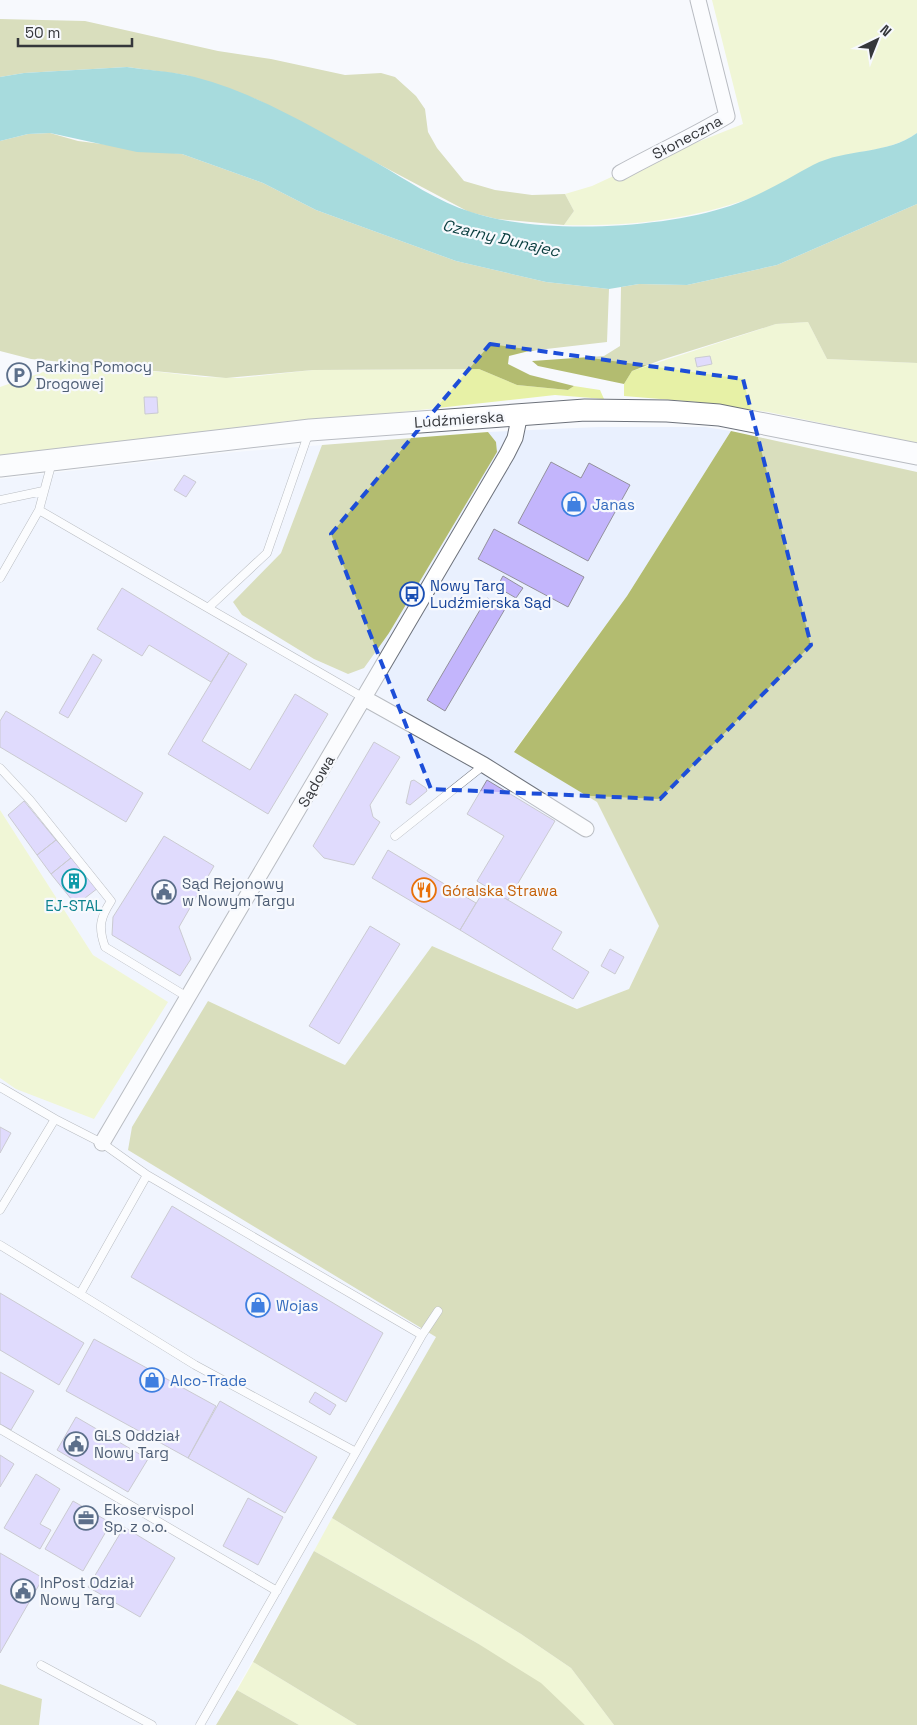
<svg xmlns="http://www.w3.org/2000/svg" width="917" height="1725" font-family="'Space Grotesk',sans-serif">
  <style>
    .built { fill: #e9f0fe }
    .green { fill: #e7f1a6 }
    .forest { fill: #b3bc70 }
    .water { fill: #45b5b7 }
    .building { fill: #c3b5fc; stroke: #93919c }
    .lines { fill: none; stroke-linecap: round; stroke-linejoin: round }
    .lane-casing { stroke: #6d727b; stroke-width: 9 }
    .street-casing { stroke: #6d727b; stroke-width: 17 }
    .secondary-casing { stroke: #6d727b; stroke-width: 23 }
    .lane { stroke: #fff; stroke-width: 8 }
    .street { stroke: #fff; stroke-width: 15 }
    .secondary { stroke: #fff; stroke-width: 21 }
    .marked { fill: none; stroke: #1d4ed8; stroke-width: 4; stroke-dasharray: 10 6; stroke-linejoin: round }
    .labels { text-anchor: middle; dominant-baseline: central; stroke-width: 4.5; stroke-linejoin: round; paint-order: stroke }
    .street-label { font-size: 15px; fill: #35373b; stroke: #f7f9fd }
    .service-label { font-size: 15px; fill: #4e5e75; stroke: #f7f9fd; text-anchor: start }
    .shop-label { font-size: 15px; fill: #366cbe; stroke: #f7f9fd; text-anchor: start }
    .transit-label { font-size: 15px; fill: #164399; stroke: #f7f9fd; text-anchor: start }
    .food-label { font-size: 15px; fill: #c56008; stroke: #f7f9fd; text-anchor: start }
    .culture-label { font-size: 15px; fill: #0d838f; stroke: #f7f9fd }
    .water-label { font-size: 16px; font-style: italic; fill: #0b3f40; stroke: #f7f9fd }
  </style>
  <rect width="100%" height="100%" fill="#f7f9fd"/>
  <!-- built -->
  <path class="built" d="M 599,427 L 705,427 L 731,431 L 627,596 L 514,751 L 597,802 L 659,926 L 629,989 L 578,1009 L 432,946 L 345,1065 L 208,1001 L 128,1150 L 436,1337 L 216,1725 L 39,1725 L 42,1699 L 0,1684 L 0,1078 L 16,1089 L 167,1002 L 93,955 L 0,810 L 0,479 L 223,453 L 322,445 L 281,553 L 234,602 L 242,615 L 314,659 L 348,674 L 389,633 L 497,452 L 496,442 L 488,432 Z"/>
  <!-- green -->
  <path class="green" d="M 712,0 L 917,0 L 917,133 C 891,152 856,150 827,160 C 806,167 789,182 769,191 C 704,218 635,227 564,225 L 574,211 L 565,194 L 592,186 L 620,173 L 743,124 Z
    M 808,322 L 827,359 L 917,363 L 917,443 L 768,412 L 697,402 L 624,396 L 624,384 L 632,371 L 776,324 Z
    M 72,362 L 204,377 L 239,378 L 313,370 L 479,369 L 517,385 L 568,390 L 574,386 L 600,390 L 604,399 L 555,395 L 365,416 L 287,421 L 214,433 L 0,457 L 0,387 Z
    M 0,810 L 93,955 L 168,1002 L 94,1119 L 16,1089 L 0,1078 Z
    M 332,1518 L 521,1634 L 571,1668 L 614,1725 L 585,1725 L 477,1643 L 314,1551 Z
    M 253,1662 L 357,1725 L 299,1725 L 237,1690 Z"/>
  <!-- forest -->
  <path class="forest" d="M 0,19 L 85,21 L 218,51 L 271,59 L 345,75 L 381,73 L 395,77 L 416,96 L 425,109 L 428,132 L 437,148 L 464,181 L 495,190 L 532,195 L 565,194 L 574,211 L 564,225 L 497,219 L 469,212 L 258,100 L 186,75 L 127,67 L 24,73 L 0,77 Z
    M 50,133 L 78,141 L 182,154 L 263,183 L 316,210 L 456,261 L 546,282 L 609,289 L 607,342 L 529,351 L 509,356 L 508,364 L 530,375 L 574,386 L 568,390 L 517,385 L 479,369 L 313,370 L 226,378 L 31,359 L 0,351 L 0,141 L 28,134 Z
    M 917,204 L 917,363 L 827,359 L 808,322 L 776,324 L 661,360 L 632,371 L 624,384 L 538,366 L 532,361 L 604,356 L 620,346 L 621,287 L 639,284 L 687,285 L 777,265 Z
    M 731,431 L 917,472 L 917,1725 L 614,1725 L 571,1668 L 521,1634 L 332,1518 L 436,1337 L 128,1150 L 132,1127 L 208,1001 L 345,1065 L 432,946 L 577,1009 L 629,989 L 659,926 L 597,802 L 514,752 L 627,596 Z
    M 488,432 L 496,442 L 497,452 L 389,633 L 364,668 L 348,674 L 314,659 L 242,615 L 233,602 L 281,553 L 322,445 Z
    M 314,1551 L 477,1643 L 541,1683 L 585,1725 L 357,1725 L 253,1662 Z
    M 0,1684 L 42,1699 L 39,1725 L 0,1725 Z
    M 237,1690 L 299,1725 L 216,1725 Z"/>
  <!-- water -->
  <path class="water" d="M 127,67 C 146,70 167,71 186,75 C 251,89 319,131 377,163 C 407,180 438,202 471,212 C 540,235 661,229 730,206 C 760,196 785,180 813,165 C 846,148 887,155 917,133 L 917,204 L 777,265 L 687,285 L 639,284 L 609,289 L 546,282 L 456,261 L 316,210 L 263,183 L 182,154 L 137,152 L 50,133 L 28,134 L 0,141 L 0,77 L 24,73 Z"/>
  <!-- building -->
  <path class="building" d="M 710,356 L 712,364 L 697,367 L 695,358 Z
    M 144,397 L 157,397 L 158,413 L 145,414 Z
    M 551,462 L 581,478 L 589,463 L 630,485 L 588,561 L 518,523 Z
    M 184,475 L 196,482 L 186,497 L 174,490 Z
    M 494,529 L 584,577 L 568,607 L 478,559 Z
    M 503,576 L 523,588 L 516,598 L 497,587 Z
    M 122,588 L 229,653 L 211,682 L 149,645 L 142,656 L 97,629 Z
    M 487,598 L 505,609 L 445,711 L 427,700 Z
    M 229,653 L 247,664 L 202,741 L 250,770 L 295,694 L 328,714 L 268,814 L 168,754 Z
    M 93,654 L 102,660 L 68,718 L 59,713 Z
    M 6,711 L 143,793 L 126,822 L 0,747 L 0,721 Z
    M 374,742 L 400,757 L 370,805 L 373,817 L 380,822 L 354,865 L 324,858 L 313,846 Z
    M 414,780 L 426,788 L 427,791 L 410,805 L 406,803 L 411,781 Z
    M 487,780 L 555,821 L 508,900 L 477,881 L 504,836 L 467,814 Z
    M 24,801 L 56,840 L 37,855 L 8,815 Z
    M 164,836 L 214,866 L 179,927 L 191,959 L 180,976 L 112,935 L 113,917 Z
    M 56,840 L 72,857 L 51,874 L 37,855 Z
    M 388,850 L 476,903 L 460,930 L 372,878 Z
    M 72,857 L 98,888 L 76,905 L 51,874 Z
    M 486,887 L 562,932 L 552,949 L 589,972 L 573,999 L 460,930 Z
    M 370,926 L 400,944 L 339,1044 L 309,1026 Z
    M 610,949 L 624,957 L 615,974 L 601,966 Z
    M 0,1127 L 11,1133 L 0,1153 Z
    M 172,1206 L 383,1333 L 346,1402 L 131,1277 Z
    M 0,1293 L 84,1343 L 59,1385 L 0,1350 Z
    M 94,1339 L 216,1406 L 188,1458 L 66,1391 Z
    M 0,1372 L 34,1391 L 11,1430 L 0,1424 Z
    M 315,1392 L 336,1405 L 330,1415 L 309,1402 Z
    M 220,1401 L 317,1457 L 285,1513 L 188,1458 Z
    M 76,1417 L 148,1459 L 128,1492 L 57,1450 Z
    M 0,1455 L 14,1464 L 0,1487 Z
    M 36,1474 L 60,1489 L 40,1524 L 51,1530 L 40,1549 L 4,1528 Z
    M 248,1498 L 283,1517 L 258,1565 L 223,1546 Z
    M 73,1501 L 111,1523 L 83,1571 L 45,1549 Z
    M 124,1527 L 175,1558 L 140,1617 L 88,1587 Z
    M 0,1553 L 43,1578 L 0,1653 Z"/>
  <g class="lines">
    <!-- lane casing -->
    <g class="lane-casing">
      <path id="lane" d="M 0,500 L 43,491
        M 39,510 L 208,608 L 267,553 L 309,432
        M 0,578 L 39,510 L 52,462
        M 208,608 L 364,698
        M 0,768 L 30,800 L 111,901 C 100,918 98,927 105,947 L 189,998
        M 395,836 L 484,765
        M 0,1087 L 55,1119 L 102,1143 L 147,1175 L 80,1294 L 0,1245
        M 147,1175 L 422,1335
        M 0,1210 L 55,1119
        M 80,1294 L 195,1365 L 356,1452 L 200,1725
        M 0,1429 L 277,1591
        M 356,1452 L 422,1335 L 438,1311
        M 41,1665 L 152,1725"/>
    </g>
    <!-- street casing -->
    <g class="street-casing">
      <path id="street" d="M 620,173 C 656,153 692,137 727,116 L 698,0
        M 364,698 L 484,765 L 586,829
        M 102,1143 L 507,454 L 515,438 L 520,414"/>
    </g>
    <!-- secondary casing -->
    <g class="secondary-casing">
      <path id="secondary" d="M 0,466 L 310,430 L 585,410 L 667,411 L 719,415 L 917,454"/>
    </g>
    <!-- lane -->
    <use href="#lane" class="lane"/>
    <!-- street -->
    <use href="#street" class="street"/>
    <!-- secondary -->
    <use href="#secondary" class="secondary"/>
  </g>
  <!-- marked area -->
  <path d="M0 0H917V1725H0ZM 490,344 L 743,379 L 811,645 L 660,799 L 431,789 L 331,534 Z" fill="#f7f9fd" fill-opacity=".55" fill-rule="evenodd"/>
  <path class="marked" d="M 490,344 L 743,379 L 811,645 L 660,799 L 431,789 L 331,534 Z"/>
  <!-- icons -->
  <defs>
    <g id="parking-ring" transform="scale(1.25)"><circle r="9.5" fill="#f7f9fd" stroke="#5c6f8a" stroke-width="1.5"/><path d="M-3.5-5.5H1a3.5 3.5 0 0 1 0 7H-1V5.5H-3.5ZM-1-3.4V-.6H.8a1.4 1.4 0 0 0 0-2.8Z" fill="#5c6f8a"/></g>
    <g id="shop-ring" transform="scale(1.25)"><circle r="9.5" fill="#f7f9fd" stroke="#3f7fe0" stroke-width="1.5"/><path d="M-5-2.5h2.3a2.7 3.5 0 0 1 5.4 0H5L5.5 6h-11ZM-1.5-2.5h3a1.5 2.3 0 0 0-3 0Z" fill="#3f7fe0"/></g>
    <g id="bus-ring" transform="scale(1.25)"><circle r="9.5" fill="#f7f9fd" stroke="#1a4fb4" stroke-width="1.5"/><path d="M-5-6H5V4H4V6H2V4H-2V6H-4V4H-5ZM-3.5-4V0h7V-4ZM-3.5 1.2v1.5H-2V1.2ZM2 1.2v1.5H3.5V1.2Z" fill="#1a4fb4"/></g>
    <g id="building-ring" transform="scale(1.25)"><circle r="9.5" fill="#f7f9fd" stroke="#0f9aa8" stroke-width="1.5"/><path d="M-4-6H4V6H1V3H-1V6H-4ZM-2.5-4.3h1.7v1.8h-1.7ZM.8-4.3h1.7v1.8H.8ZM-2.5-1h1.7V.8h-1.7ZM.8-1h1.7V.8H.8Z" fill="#0f9aa8"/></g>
    <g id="restaurant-ring" transform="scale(1.25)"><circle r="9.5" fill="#f7f9fd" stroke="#e8710a" stroke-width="1.5"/><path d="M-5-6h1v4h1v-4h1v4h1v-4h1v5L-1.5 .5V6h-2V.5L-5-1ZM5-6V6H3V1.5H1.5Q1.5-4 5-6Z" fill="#e8710a"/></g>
    <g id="civic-ring" transform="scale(1.25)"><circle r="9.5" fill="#f7f9fd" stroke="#5c6f8a" stroke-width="1.5"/><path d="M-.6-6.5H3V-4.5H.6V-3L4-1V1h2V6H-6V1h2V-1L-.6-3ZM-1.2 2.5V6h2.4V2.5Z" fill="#5c6f8a"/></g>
    <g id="office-ring" transform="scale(1.25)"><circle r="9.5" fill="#f7f9fd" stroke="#5c6f8a" stroke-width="1.5"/><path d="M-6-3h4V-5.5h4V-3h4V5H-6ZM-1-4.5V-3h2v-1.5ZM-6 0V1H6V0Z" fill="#5c6f8a"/></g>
  </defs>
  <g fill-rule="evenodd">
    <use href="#parking-ring" x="19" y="375"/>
    <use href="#shop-ring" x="574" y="504"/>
    <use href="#bus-ring" x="412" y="594"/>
    <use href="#building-ring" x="74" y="881"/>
    <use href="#restaurant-ring" x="424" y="890"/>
    <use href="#civic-ring" x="164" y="892"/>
    <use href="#shop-ring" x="258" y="1305"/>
    <use href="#shop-ring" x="152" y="1380"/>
    <use href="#civic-ring" x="76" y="1444"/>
    <use href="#office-ring" x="86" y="1518"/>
    <use href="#civic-ring" x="23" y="1591"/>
  </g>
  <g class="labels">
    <!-- street labels -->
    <g class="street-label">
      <text transform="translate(687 137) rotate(-28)">Słoneczna</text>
      <text transform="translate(459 419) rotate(-4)">Ludźmierska</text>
      <text transform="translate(316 781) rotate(-60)">Sądowa</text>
    </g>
    <!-- service labels -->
    <g class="service-label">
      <text x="36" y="366">Parking Pomocy<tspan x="36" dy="17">Drogowej</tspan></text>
      <text x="182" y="883">Sąd Rejonowy<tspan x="182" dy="17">w Nowym Targu</tspan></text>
      <text x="94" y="1435">GLS Oddział<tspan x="94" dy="17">Nowy Targ</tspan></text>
      <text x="104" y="1509">Ekoservispol<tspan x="104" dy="17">Sp. z o.o.</tspan></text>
      <text x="40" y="1582">InPost Odział<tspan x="40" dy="17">Nowy Targ</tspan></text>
    </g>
    <!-- shop labels -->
    <g class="shop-label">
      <text x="592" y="504">Janas</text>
      <text x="276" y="1305">Wojas</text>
      <text x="170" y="1380">Alco-Trade</text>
    </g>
    <!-- transit labels -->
    <g class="transit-label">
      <text x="430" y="585">Nowy Targ<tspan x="430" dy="17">Ludźmierska Sąd</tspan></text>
    </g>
    <!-- food labels -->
    <g class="food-label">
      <text x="442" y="890">Góralska Strawa</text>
    </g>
    <!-- culture labels -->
    <g class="culture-label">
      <text x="74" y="905">EJ-STAL</text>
    </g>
    <!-- water labels -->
    <g class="water-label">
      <text transform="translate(501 238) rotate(13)">Czarny Dunajec</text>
    </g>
  </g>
  <!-- north arrow -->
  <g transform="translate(877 40) rotate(43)" stroke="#f7f9fd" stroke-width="4" paint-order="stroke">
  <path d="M0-4L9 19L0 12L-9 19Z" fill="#35373b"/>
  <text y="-8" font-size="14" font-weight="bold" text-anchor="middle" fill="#35373b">N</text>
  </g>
  <!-- scale -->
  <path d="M18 38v8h114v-8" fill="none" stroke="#35373b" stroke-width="2.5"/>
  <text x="25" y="38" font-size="15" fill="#35373b" stroke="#f7f9fd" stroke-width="4" paint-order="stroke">50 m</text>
</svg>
